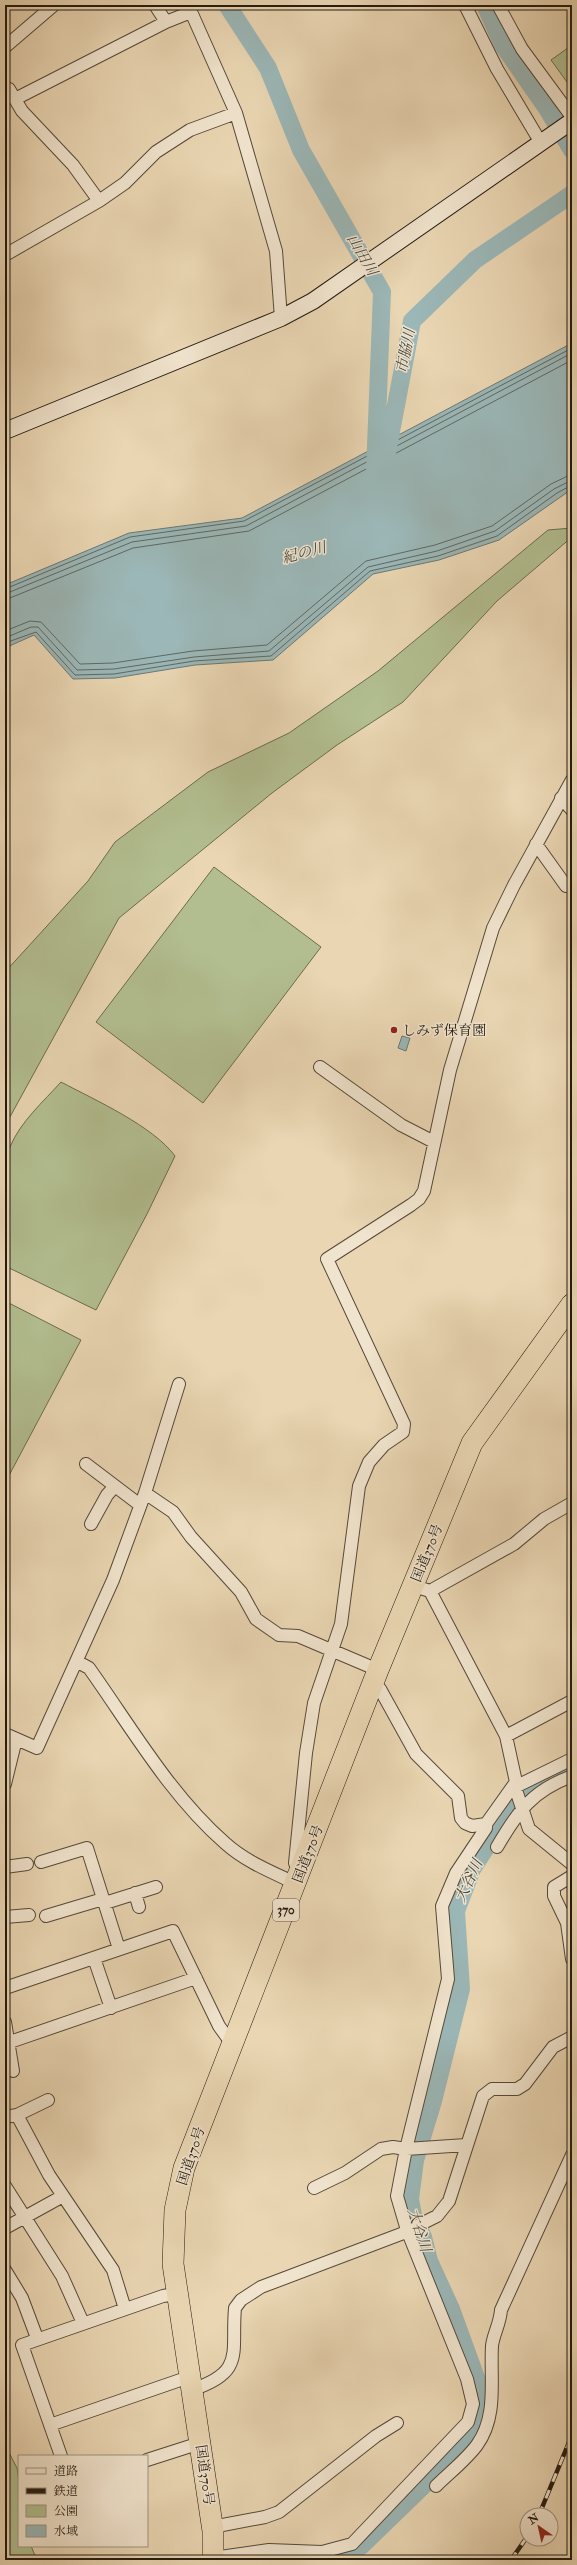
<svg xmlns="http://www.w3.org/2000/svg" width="577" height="2565" font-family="'IM FELL Double Pica','Noto Serif JP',serif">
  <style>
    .green { fill: #b2be90; stroke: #6a6c50 }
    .water { fill: #9bb7b7; stroke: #6b7874 }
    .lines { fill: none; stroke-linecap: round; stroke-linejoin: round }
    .shore { stroke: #5e6864; stroke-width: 1 }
    .river { stroke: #9bb7b7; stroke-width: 18 }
    .street-casing { stroke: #544939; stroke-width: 14 }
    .secondary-casing { stroke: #221a10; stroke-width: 18 }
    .highway-casing { stroke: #221a10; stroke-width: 22 }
    .street { stroke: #f1e4ce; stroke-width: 12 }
    .secondary { stroke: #f1e4ce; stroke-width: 16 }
    .highway { stroke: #ead6b3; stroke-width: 21 }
    .rail-casing { stroke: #221a10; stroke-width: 4.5 }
    .rail { stroke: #f1e4ce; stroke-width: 3; stroke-dasharray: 9; stroke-linecap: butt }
    .poi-dot { fill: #8f2418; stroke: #f1e4ce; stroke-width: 1.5 }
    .labels { text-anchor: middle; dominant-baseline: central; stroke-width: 3; stroke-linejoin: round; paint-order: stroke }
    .shield { fill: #f1e4ce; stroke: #605749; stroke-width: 1 }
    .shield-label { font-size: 13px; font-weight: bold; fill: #221a10 }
    .poi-label { font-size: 14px; fill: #221a10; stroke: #f1e4ce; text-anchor: start }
    .street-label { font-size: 14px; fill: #221a10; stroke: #f1e4ce }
    .water-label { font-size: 15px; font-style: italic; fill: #464942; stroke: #f1e4ce }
  </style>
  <rect width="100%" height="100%" fill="#ead6b3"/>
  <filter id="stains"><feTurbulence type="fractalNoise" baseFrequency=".005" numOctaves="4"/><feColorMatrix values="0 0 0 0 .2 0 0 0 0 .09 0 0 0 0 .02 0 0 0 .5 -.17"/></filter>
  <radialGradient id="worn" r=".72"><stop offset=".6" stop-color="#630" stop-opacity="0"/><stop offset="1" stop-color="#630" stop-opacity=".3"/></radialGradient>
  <!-- green -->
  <path class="green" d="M 572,45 L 572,89 L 551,60 Z
    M 572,528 L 572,537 L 497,601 L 403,702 L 337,745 L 272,793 L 119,918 L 5,1126 L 5,972 L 88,881 L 115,842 L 208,772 L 289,733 L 378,671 L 548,530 Z
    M 214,867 L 321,947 L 203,1103 L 96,1022 Z
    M 61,1082 C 95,1100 153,1126 175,1156 L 147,1214 L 96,1310 L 5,1266 C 5,1233 0,1175 10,1147 C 20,1122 44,1101 61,1082 Z
    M 5,1301 L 81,1340 L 5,1483 Z
    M 5,2445 L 17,2468 L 19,2482 L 19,2546 L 31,2546 L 37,2560 L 5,2560 Z"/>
  <!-- water -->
  <path class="water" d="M 572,343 L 572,489 L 499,540 L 439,560 L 373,574 L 273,660 L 195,665 L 115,678 L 73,679 L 34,635 L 5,648 L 5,585 L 129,533 L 242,518 Z
    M 402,1036 L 410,1038 L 406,1051 L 398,1048 Z"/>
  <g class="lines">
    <!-- shore -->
    <path class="shore" d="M 5,589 L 130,537 L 244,521 L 572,348
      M 5,594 L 132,542 L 246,526 L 572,353
      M 5,600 L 133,548 L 249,531 L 572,360
      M 5,631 L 30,621 L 41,622 L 80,664 L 113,663 L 193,651 L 267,645 L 366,561 L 435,545 L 492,526 L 551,484 L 572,474
      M 5,638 L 31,627 L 38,627 L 77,670 L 114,669 L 194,657 L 269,651 L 368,567 L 437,551 L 495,531 L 554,489 L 572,480
      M 5,643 L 36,632 L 75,675 L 114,674 L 194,661 L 271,656 L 370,571 L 438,556 L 497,536 L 557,493 L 572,485"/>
    <!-- river -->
    <path class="river" d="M 227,5 L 268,68 L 301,150 L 382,292 L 375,472
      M 485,5 L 503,45 L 548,110 L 572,150
      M 385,463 L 412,321 L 475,260 L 572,194
      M 271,2560 L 340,2558 L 361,2546 L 425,2484 L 472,2432 L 483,2411 L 479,2386 L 451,2309 L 429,2261 L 423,2237 L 414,2221 L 410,2199 L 415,2160 L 433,2101 L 461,1989 L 456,1911 L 472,1869 L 494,1835 L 534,1786 L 571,1772"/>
    <!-- street casing -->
    <g class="street-casing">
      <path id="street" d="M 155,5 L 166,22
        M 188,5 L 236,113 L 276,251 L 281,318
        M 465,5 L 497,69 L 541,143
        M 498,5 L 522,49 L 572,117
        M 5,47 L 54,5
        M 5,91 L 9,89 L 22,111 L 73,165 L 99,201
        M 15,99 L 166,22 L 191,12
        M 5,255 L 99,201 L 125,183 L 156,152 L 190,130 L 236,113
        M 561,798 L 572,810
        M 536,844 L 566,886
        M 320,1067 L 401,1125 L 434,1142
        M 86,1464 L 140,1505
        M 145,1493 L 173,1512 L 191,1537 L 241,1592 L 256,1619 L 279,1635 L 298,1636 L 378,1670
        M 91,1524 L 107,1495 L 115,1486
        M 430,1591 L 514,1544 L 544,1519 L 572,1503
        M 78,1662 L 89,1668 C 131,1727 170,1795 225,1843 C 246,1862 272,1872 297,1884
        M 373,1685 L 380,1689 L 416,1754 L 458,1796 L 461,1818 L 465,1823 L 472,1826 L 486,1824 L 516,1782 L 506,1736 L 430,1591 L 414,1586
        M 5,1734 L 37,1748 L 113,1580 L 145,1493 L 179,1384
        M 506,1736 L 572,1701
        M 572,1759 L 515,1787 L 529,1829 L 572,1864
        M 5,1784 L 16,1739
        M 497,1847 C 518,1811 532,1791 572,1776
        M 41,1862 L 87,1848 L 119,1949
        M 5,1867 L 27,1864
        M 297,1868 L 295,1863 L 306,1753 L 314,1703 L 341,1624 L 359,1486 L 369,1462 L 384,1445 L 403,1432 L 404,1424 L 327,1259 L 411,1205 L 419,1199 L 424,1191 L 450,1070 L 493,928 L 514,885 L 572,780
        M 572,1876 L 554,1887 L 554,1896 L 567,1923 L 572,1959
        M 135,1893 L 139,1907
        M 105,1903 L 156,1887
        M 46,1916 L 103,1899
        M 5,1917 L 29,1915
        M 94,1958 L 111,2008
        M 5,1988 L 173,1931 L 219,2026 L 232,2044
        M 5,2022 L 13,2071
        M 10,2042 L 196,1978
        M 17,2115 L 49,2175 L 113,2270 L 125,2309
        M 5,2117 L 17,2115 L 48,2100
        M 5,2186 L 62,2276 L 83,2323
        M 314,2188 L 345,2173 L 381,2149 L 393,2147 L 406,2149 L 466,2145
        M 5,2228 L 63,2196
        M 5,2270 L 22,2298 L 37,2338
        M 191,2390 C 246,2372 231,2353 235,2308 L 241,2300 L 261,2287 L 401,2234 L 437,2216 L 449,2201 L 483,2096 L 492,2089 L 517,2089 L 525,2084 L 553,2047 L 572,2037
        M 50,2425 L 189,2377
        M 61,2456 L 22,2345 L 163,2296 L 176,2294
        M 147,2460 L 200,2443
        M 436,2486 C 449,2473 466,2460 477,2445 C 498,2416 490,2379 492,2346 C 493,2335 500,2324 501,2310 L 572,2155
        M 212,2527 L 265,2517 L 279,2512 L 376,2436 L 397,2423
        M 213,2558 L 269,2550 L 322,2552 L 352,2544 L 468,2422 L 473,2404 L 467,2379 L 407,2230 L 397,2196 L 406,2149 L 448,1979 L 442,1906 L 456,1873 L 486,1828 L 486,1824"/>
    </g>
    <!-- secondary casing -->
    <g class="secondary-casing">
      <path id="secondary" d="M 5,431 L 281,318 L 313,301 L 572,121"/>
    </g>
    <!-- highway casing -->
    <g class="highway-casing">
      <path id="highway" d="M 213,2560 L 213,2531 L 173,2264 L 175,2210 L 184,2168 L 378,1670 L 472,1443 L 572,1304"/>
    </g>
    <!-- street -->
    <use href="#street" class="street"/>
    <!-- secondary -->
    <use href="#secondary" class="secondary"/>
    <!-- highway -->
    <use href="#highway" class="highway"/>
    <!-- rail casing -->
    <g class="rail-casing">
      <path id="rail" d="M 539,2515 L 572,2435
        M 511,2560 L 527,2537"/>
    </g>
    <!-- rail -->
    <use href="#rail" class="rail"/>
  </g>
  <!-- markers -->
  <circle class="poi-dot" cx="394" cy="1030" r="4"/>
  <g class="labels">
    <!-- shield labels -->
    <rect class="shield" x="273" y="1899" width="26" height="22" rx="3"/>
    <g class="shield-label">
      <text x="286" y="1910">370</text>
    </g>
    <!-- poi labels -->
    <g class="poi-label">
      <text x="402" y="1030">しみず保育園</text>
    </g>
    <!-- street labels -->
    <g class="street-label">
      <text transform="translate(427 1553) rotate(-68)">国道370号</text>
      <text transform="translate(308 1854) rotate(-69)">国道370号</text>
      <text transform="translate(191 2156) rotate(-72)">国道370号</text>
      <text transform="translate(205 2475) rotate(82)">国道370号</text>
    </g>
    <!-- water labels -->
    <g class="water-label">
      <text transform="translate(362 255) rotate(60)">山田川</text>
      <text transform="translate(406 351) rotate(-79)">市脇川</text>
      <text transform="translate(304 553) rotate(-15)">紀の川</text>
      <text transform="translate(469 1881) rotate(-65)">大谷川</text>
      <text transform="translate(419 2230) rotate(72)">大谷川</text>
    </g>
  </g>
  <!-- margin -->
  <rect width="577" height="2565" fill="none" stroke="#ead6b3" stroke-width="20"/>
  <rect x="6" y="6" width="565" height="2553" fill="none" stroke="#221a10" stroke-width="2"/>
  <rect x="10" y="10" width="557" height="2545" fill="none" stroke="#221a10"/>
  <!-- legend -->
  <rect x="18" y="2455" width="130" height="92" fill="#f1e4ce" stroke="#9e9382"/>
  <rect x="26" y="2468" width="20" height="6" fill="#f1e4ce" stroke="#9e9382"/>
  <text x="54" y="2475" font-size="12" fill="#221a10">道路</text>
  <rect x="26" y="2488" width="20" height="6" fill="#221a10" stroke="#9e9382"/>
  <text x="54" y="2495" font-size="12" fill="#221a10">鉄道</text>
  <rect x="26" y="2505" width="20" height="12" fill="#b2be90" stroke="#9e9382"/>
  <text x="54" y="2515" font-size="12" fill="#221a10">公園</text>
  <rect x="26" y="2525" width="20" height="12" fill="#9bb7b7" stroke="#9e9382"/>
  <text x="54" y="2535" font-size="12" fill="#221a10">水域</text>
  <!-- north arrow -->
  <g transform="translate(539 2527) rotate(326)"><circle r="19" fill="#f1e4ce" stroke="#9e9382"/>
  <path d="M0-3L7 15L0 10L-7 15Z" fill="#8f2418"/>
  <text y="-6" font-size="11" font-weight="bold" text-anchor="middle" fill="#221a10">N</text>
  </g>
  <rect width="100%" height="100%" filter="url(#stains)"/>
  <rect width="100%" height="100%" fill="url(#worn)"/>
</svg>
